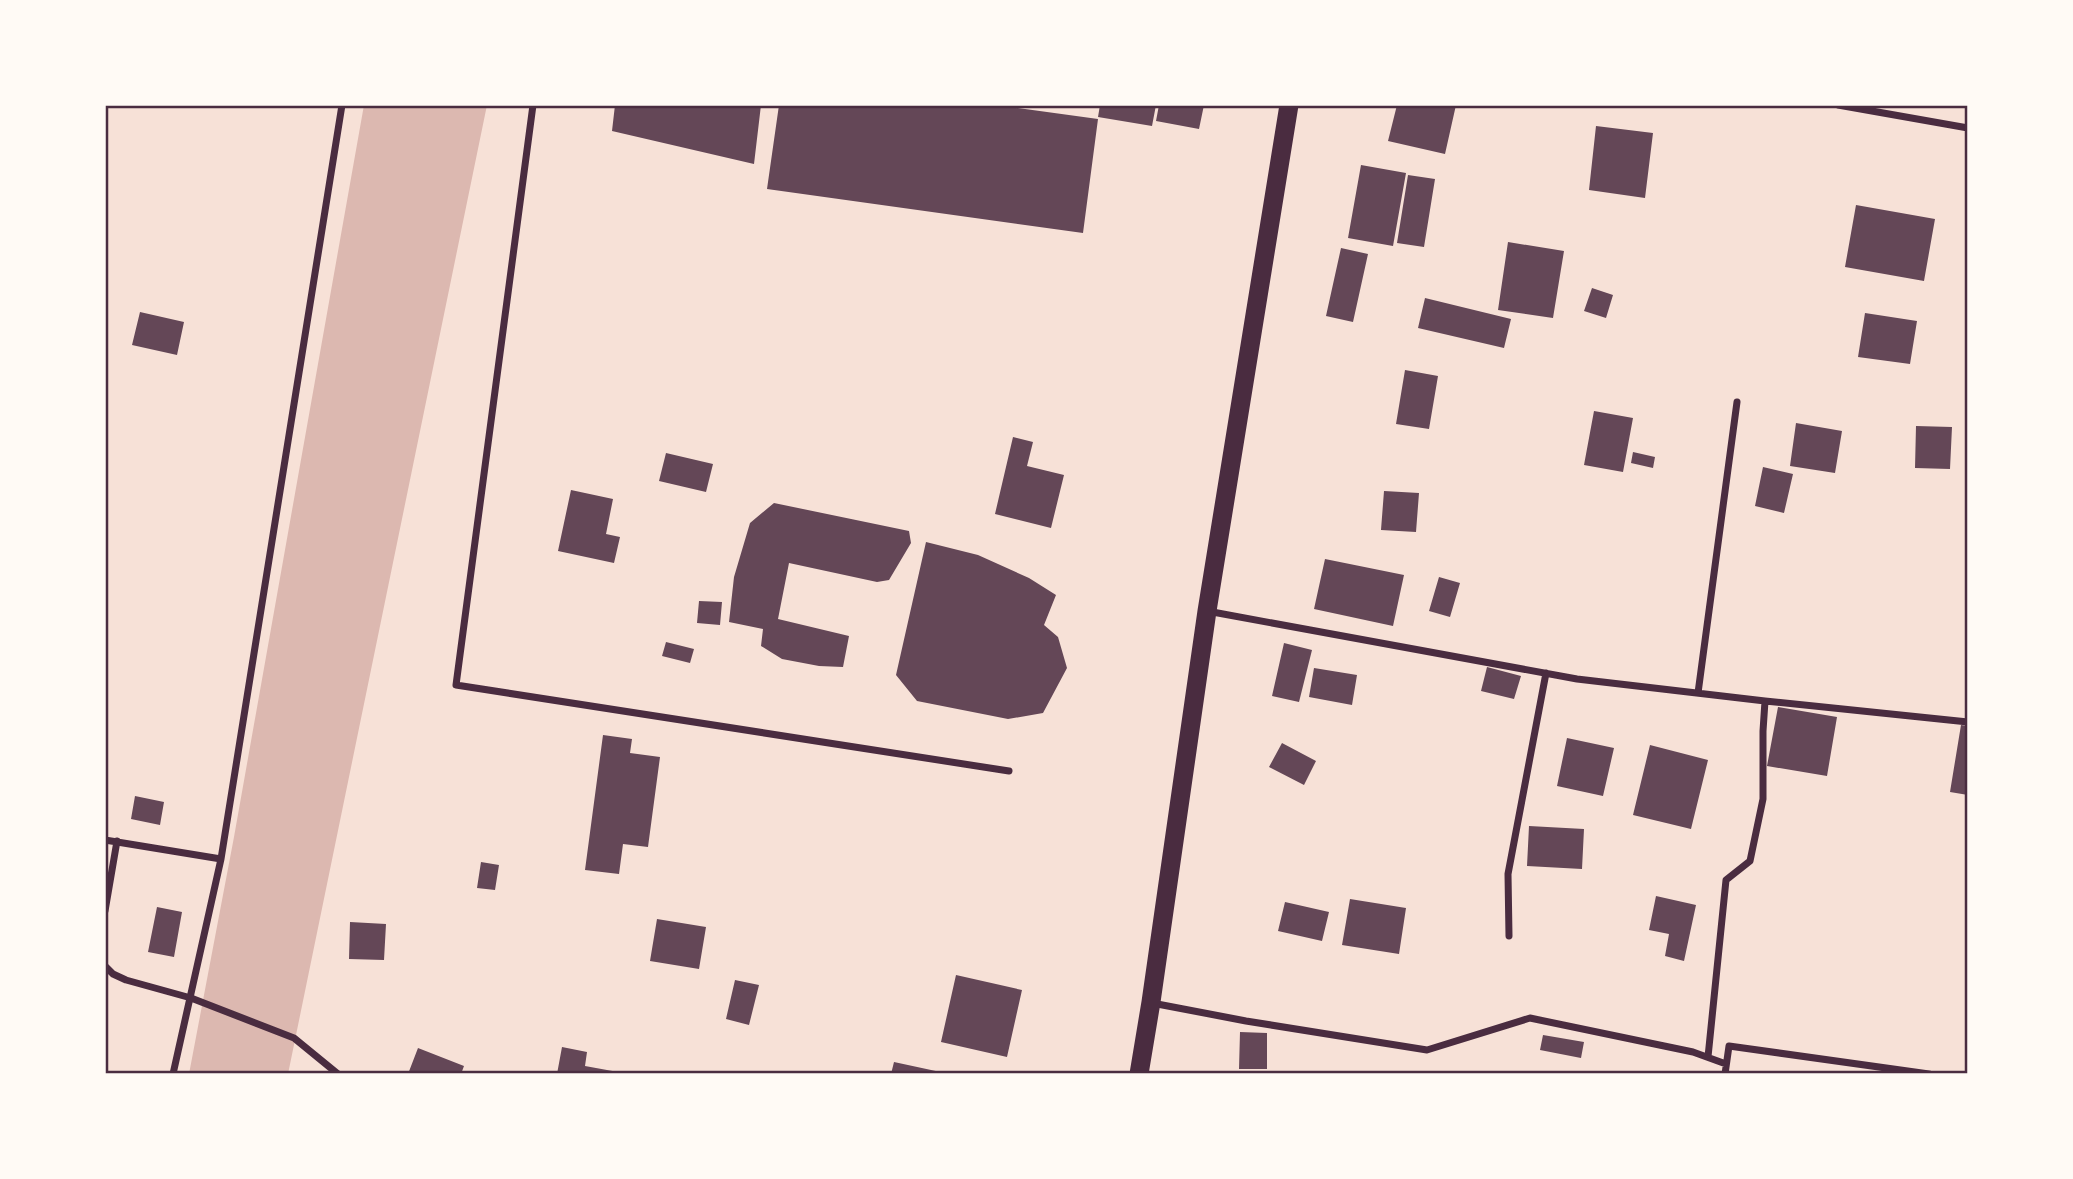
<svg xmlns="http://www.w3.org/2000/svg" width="2073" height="1179" font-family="Ubuntu,sans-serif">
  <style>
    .water { fill: #dcb8b0 }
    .building { fill: #644757 }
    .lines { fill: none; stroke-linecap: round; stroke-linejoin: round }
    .minor { stroke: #4a2c40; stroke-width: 7 }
    .trunk { stroke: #4a2c40; stroke-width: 19 }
    .neatline { fill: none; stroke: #4a2c40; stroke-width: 2.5 }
  </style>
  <rect width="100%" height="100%" fill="#f7e1d7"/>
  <!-- water -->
  <path class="water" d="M 364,105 L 487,105 L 288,1074 L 189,1074 L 234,837 Z"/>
  <!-- building -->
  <path class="building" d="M 615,105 L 761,105 L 754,164 L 612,131 Z
    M 779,105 L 995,105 L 1098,119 L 1083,233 L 767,189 Z
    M 1100,105 L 1156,105 L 1152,126 L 1098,117 Z
    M 1159,105 L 1204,105 L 1199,129 L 1156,121 Z
    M 1397,105 L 1456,105 L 1445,154 L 1388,141 Z
    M 1596,126 L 1653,133 L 1645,198 L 1589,190 Z
    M 1361,165 L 1406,173 L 1393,246 L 1348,238 Z
    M 1408,175 L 1435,179 L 1424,247 L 1397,243 Z
    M 1856,205 L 1935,219 L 1924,281 L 1845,267 Z
    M 1508,242 L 1564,251 L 1553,318 L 1498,310 Z
    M 1341,248 L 1368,254 L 1353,322 L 1326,316 Z
    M 1592,288 L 1613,295 L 1606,318 L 1584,311 Z
    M 1425,298 L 1511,319 L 1504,348 L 1418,328 Z
    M 140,312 L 184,322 L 177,355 L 132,345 Z
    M 1865,313 L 1917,321 L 1910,364 L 1858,357 Z
    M 1405,370 L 1438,376 L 1429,429 L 1396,424 Z
    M 1594,411 L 1633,418 L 1623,472 L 1584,465 Z
    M 1796,423 L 1842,431 L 1835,473 L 1790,466 Z
    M 1916,426 L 1952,427 L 1950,469 L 1915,468 Z
    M 1013,437 L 1033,442 L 1027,466 L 1064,475 L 1051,528 L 995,514 Z
    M 1633,452 L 1655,457 L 1653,468 L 1631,463 Z
    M 666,453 L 713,464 L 706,492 L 659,481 Z
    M 1763,467 L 1793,474 L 1784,513 L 1755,506 Z
    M 571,490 L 613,499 L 606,534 L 620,537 L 614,563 L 558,551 Z
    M 1384,491 L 1419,493 L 1416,532 L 1381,530 Z
    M 774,503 L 909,531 L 911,543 L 889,580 L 877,582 L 789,563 L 778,619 L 849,636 L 843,667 L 819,666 L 782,659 L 761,646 L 763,629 L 729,622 L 734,577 L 750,523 Z
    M 926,542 L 978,555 L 1029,578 L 1056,595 L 1044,625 L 1058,637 L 1067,668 L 1043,713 L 1008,719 L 917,701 L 896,675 Z
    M 1325,559 L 1404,575 L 1393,626 L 1314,609 Z
    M 1439,577 L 1460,583 L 1450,617 L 1429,611 Z
    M 699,601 L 722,602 L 720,625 L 697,623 Z
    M 666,642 L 694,649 L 690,663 L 662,656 Z
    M 1284,643 L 1312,650 L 1299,702 L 1272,696 Z
    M 1487,667 L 1521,676 L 1514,699 L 1481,691 Z
    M 1314,668 L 1357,675 L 1352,705 L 1309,697 Z
    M 1778,707 L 1837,717 L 1827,776 L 1767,766 Z
    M 1961,725 L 1968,726 L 1968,795 L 1950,792 Z
    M 603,735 L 632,739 L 630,753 L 660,757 L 648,847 L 623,844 L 619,874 L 585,870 Z
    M 1567,738 L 1614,748 L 1603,796 L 1557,786 Z
    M 1282,743 L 1316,761 L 1304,785 L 1269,767 Z
    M 1650,745 L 1708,760 L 1691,829 L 1633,815 Z
    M 135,796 L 164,802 L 160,825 L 131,819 Z
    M 1529,826 L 1584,829 L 1582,869 L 1527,866 Z
    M 481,862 L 499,865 L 495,890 L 477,888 Z
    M 1656,896 L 1696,905 L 1684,961 L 1665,956 L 1669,934 L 1649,930 Z
    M 1350,899 L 1406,908 L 1399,954 L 1342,945 Z
    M 1285,902 L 1329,912 L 1322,941 L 1278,931 Z
    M 157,907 L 182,912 L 174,957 L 148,952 Z
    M 657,919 L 706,927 L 699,969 L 650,961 Z
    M 350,922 L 386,924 L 384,960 L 349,959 Z
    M 956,975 L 1022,990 L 1007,1057 L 941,1042 Z
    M 735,980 L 759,985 L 749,1025 L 726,1019 Z
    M 1240,1032 L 1267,1033 L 1267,1069 L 1239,1069 Z
    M 1543,1035 L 1584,1042 L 1581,1058 L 1540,1050 Z
    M 562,1047 L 587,1052 L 585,1066 L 618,1072 L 618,1074 L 557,1074 Z
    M 418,1048 L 464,1066 L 461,1074 L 408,1074 Z
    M 894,1062 L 945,1073 L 945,1074 L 891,1074 Z"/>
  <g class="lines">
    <!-- minor -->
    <path class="minor" d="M 533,105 L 456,685 L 1009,771
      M 1838,105 L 1968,128
      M 1207,611 L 1577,679 L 1765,701 L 1968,722
      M 1698,693 L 1737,402
      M 105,840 L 221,859
      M 105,911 L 117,841
      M 1509,936 L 1508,874 L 1546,673
      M 105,966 L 113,974 L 126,980 L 191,998 L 294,1038 L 338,1074
      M 1152,1003 L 1246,1021 L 1427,1050 L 1530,1018 L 1693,1052 L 1726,1064
      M 1708,1057 L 1726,880 L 1750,861 L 1763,799 L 1763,731 L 1765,701
      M 173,1074 L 221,859 L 342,105
      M 1725,1074 L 1729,1046 L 1929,1074"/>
    <!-- trunk -->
    <path class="trunk" d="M 1139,1074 L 1151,1002 L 1207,611 L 1289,105"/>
  </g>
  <!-- border -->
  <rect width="2073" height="1179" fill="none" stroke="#fffaf5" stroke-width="214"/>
  <rect x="107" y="107" width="1859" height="965" class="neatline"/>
</svg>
